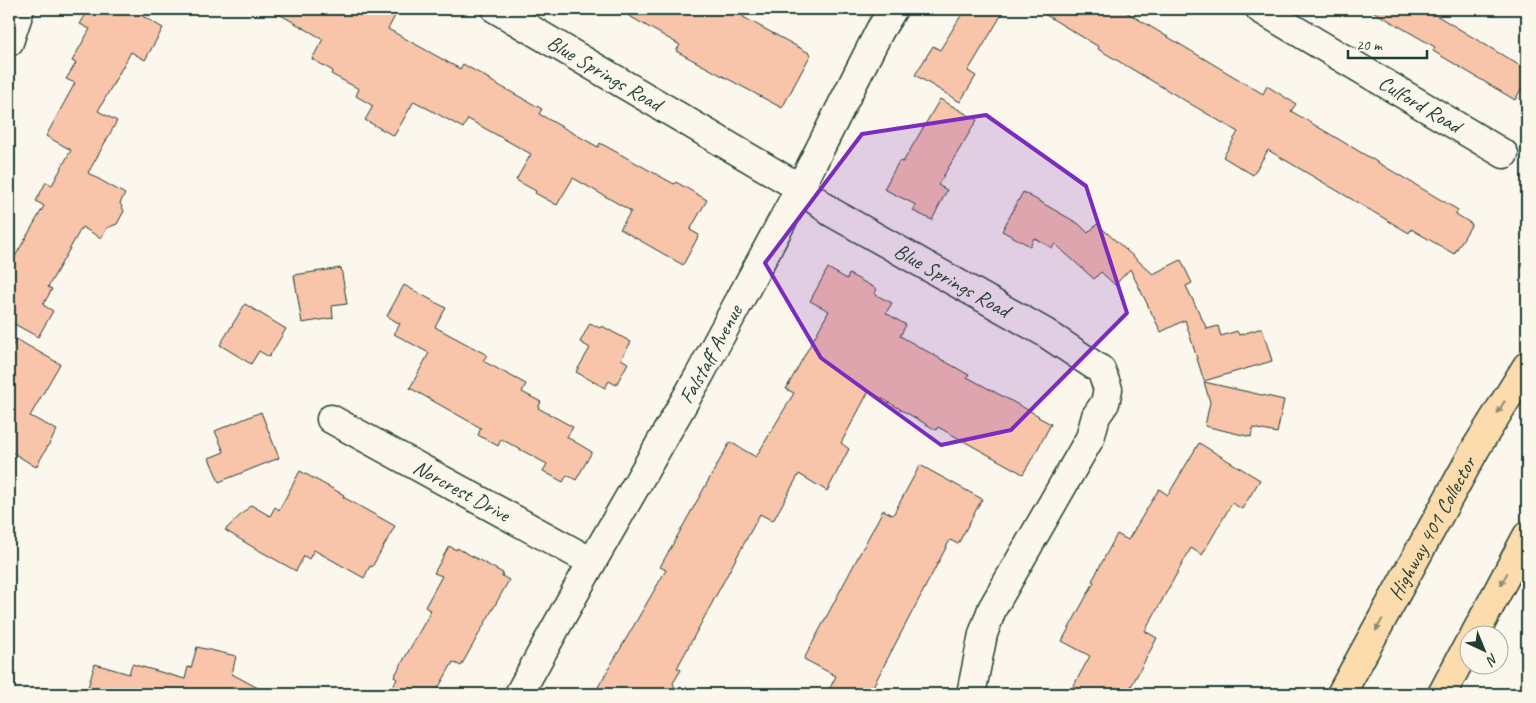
<svg xmlns="http://www.w3.org/2000/svg" width="1536" height="703" font-family="Caveat,sans-serif">
  <style>
    .building { fill: #f8c4aa; stroke: #1f3d34 }
    .lines { fill: none; stroke-linecap: round; stroke-linejoin: round }
    .minor-casing { stroke: #1f3d34; stroke-width: 31 }
    .highway-casing { stroke: #1f3d34; stroke-width: 31 }
    .minor { stroke: #fbf7ec; stroke-width: 28 }
    .highway { stroke: #fcdcac; stroke-width: 28 }
    .oneway { fill: #8e8c70 }
    .marked { fill: #7b2cbf; fill-opacity: 0.2; stroke: #7b2cbf; stroke-width: 4; stroke-linejoin: round }
    .labels { text-anchor: middle; dominant-baseline: central; stroke-width: 4; stroke-linejoin: round; paint-order: stroke }
    .street-label { font-size: 21px; fill: #1f3d34; stroke: #fbf7ec }
  </style>
  <rect width="100%" height="100%" fill="#fbf7ec"/>
  <filter id="ink" filterUnits="userSpaceOnUse"><feTurbulence type="fractalNoise" baseFrequency=".02" numOctaves="2"/><feDisplacementMap in="SourceGraphic" scale="10" xChannelSelector="R" yChannelSelector="G"/><feConvolveMatrix kernelMatrix="1 2 1 2 8 2 1 2 1" color-interpolation-filters="sRGB"/></filter>
  <g filter="url(#ink)">
    <!-- building -->
    <path class="building" d="M 89,9 L 145,9 L 141,15 L 163,28 L 145,60 L 131,52 L 98,111 L 117,121 L 88,173 L 125,194 L 120,203 L 124,211 L 117,224 L 107,228 L 101,238 L 82,227 L 48,287 L 52,289 L 43,305 L 53,311 L 38,337 L 9,321 L 9,267 L 44,206 L 36,201 L 46,182 L 52,185 L 71,150 L 46,136 L 75,83 L 66,79 L 76,63 L 72,61 L 90,29 L 80,24 Z
      M 270,9 L 381,9 L 395,16 L 388,29 L 460,69 L 463,64 L 491,80 L 491,81 L 542,109 L 539,114 L 598,147 L 600,143 L 674,184 L 676,182 L 707,200 L 690,230 L 699,235 L 683,265 L 620,229 L 631,211 L 573,178 L 557,205 L 535,193 L 536,191 L 516,180 L 531,154 L 468,119 L 463,128 L 414,101 L 394,136 L 365,120 L 373,106 L 356,96 L 359,89 L 331,74 L 333,71 L 312,59 L 323,39 Z
      M 617,9 L 748,9 L 743,17 L 811,54 L 782,108 L 676,51 L 680,45 Z
      M 965,9 L 1005,9 L 968,71 L 976,76 L 960,102 L 915,75 L 933,46 L 940,50 Z
      M 1036,9 L 1121,9 L 1263,94 L 1267,86 L 1296,104 L 1291,111 L 1458,210 L 1456,214 L 1472,224 L 1454,254 L 1411,229 L 1409,233 L 1268,150 L 1253,175 L 1223,157 L 1238,132 L 1098,49 L 1099,47 Z
      M 1369,9 L 1426,9 L 1527,70 L 1527,79 L 1515,100 L 1433,51 L 1435,47 Z
      M 940,99 L 977,120 L 938,185 L 947,190 L 932,220 L 913,211 L 916,205 L 884,189 L 899,161 L 903,162 Z
      M 1023,192 L 1079,224 L 1088,233 L 1097,224 L 1153,274 L 1181,260 L 1192,283 L 1186,286 L 1207,329 L 1218,326 L 1221,336 L 1237,331 L 1239,335 L 1262,328 L 1272,361 L 1204,381 L 1185,320 L 1161,332 L 1130,269 L 1115,285 L 1101,272 L 1094,279 L 1055,244 L 1052,248 L 1034,238 L 1030,246 L 1002,231 Z
      M 341,268 L 347,304 L 332,306 L 333,318 L 302,323 L 294,275 Z
      M 828,268 L 847,279 L 849,274 L 877,289 L 874,294 L 892,303 L 886,313 L 906,325 L 900,336 L 969,375 L 967,377 L 1039,416 L 1038,417 L 1051,424 L 1036,452 L 1023,474 L 938,427 L 936,430 L 869,391 L 841,443 L 849,449 L 827,491 L 799,474 L 773,521 L 760,514 L 677,668 L 681,670 L 673,683 L 677,694 L 594,694 L 666,570 L 660,567 L 730,442 L 756,457 L 794,393 L 786,389 L 829,311 L 810,301 Z
      M 404,285 L 446,308 L 435,327 L 487,355 L 483,361 L 526,384 L 522,392 L 541,402 L 538,408 L 573,427 L 567,437 L 592,452 L 576,480 L 567,475 L 563,482 L 543,471 L 547,464 L 501,439 L 498,446 L 478,435 L 481,428 L 410,388 L 429,353 L 394,334 L 400,324 L 387,316 Z
      M 245,304 L 286,329 L 269,357 L 259,351 L 251,364 L 220,345 Z
      M 590,323 L 600,328 L 602,326 L 631,342 L 621,359 L 628,363 L 616,385 L 609,381 L 605,388 L 576,372 L 590,348 L 580,342 Z
      M 16,339 L 60,364 L 30,416 L 57,430 L 36,467 L 10,451 L 9,453 L 9,352 Z
      M 1204,382 L 1284,400 L 1277,433 L 1253,428 L 1251,437 L 1205,426 L 1210,402 Z
      M 261,412 L 279,458 L 219,482 L 209,458 L 224,452 L 215,431 Z
      M 1199,443 L 1260,480 L 1242,509 L 1232,503 L 1202,555 L 1191,548 L 1145,631 L 1157,638 L 1127,694 L 1069,694 L 1090,656 L 1062,641 L 1094,582 L 1092,581 L 1117,534 L 1128,540 L 1159,489 L 1168,495 Z
      M 920,465 L 982,499 L 958,544 L 950,540 L 869,694 L 827,694 L 836,676 L 804,659 L 883,510 L 893,515 Z
      M 300,471 L 344,495 L 343,497 L 395,526 L 372,567 L 370,566 L 364,578 L 314,550 L 309,559 L 304,556 L 296,571 L 251,546 L 225,530 L 251,505 L 270,516 L 275,507 L 279,510 Z
      M 449,546 L 456,550 L 457,548 L 503,573 L 502,576 L 509,580 L 461,666 L 453,662 L 435,694 L 389,694 L 397,679 L 394,677 L 431,611 L 425,607 L 442,576 L 434,573 Z
      M 197,647 L 236,656 L 232,674 L 269,694 L 86,694 L 95,664 L 129,674 L 132,664 L 185,679 L 188,667 L 191,668 Z"/>
    <g class="lines">
      <!-- minor casing -->
      <g class="minor-casing">
        <g id="minor">
          <path id="s1" d="M 496,9 L 800,188 L 831,212 L 1044,332 L 1101,370 L 1108,389 L 1105,403 L 1096,416 L 1090,438 L 992,609 L 983,634 L 971,694"/>
          <path id="s2" d="M 1260,9 L 1504,154"/>
          <path d="M 9,42 L 20,9"/>
          <path id="s3" d="M 331,419 L 592,562"/>
          <path id="s4" d="M 519,694 L 592,562 L 699,376 L 800,188 L 880,30 L 893,9"/>
        </g>
      </g>
      <!-- highway casing -->
      <g class="highway-casing">
        <g id="highway">
          <path d="M 1474,636 L 1527,536"/>
          <path id="s5" d="M 1341,694 L 1476,448 L 1527,366"/>
          <path d="M 1442,694 L 1468,645"/>
        </g>
      </g>
      <!-- minor -->
      <use href="#minor" class="minor"/>
      <!-- highway -->
      <use href="#highway" class="highway"/>
    </g>
    <!-- one-way arrows -->
    <defs><path id="oneway-solid" d="M-6-.8H1V-3.2L6.5 0L1 3.2V.8H-6Z" transform="scale(1.25)"/></defs>
    <g class="oneway">
      <use href="#oneway-solid" transform="translate(1501 407) rotate(122)"/>
      <use href="#oneway-solid" transform="translate(1504 579) rotate(118)"/>
      <use href="#oneway-solid" transform="translate(1379 625) rotate(119)"/>
    </g>
  </g>
  <!-- marked area -->
  <path class="marked" d="M 986,115 L 1086,186 L 1127,313 L 1011,430 L 941,445 L 821,358 L 765,263 L 862,134 Z"/>
  <g class="labels">
    <!-- street labels -->
    <g class="street-label">
      <text stroke="none"><textPath href="#s1" startOffset="126">Blue Springs Road</textPath></text>
      <text stroke="none"><textPath href="#s2" startOffset="186">Culford Road</textPath></text>
      <text stroke="none"><textPath href="#s1" startOffset="531">Blue Springs Road</textPath></text>
      <text stroke="none"><textPath href="#s4" startOffset="390">Falstaff Avenue</textPath></text>
      <text stroke="none"><textPath href="#s3" startOffset="149">Norcrest Drive</textPath></text>
      <text stroke="none"><textPath href="#s5" startOffset="189">Highway 401 Collector</textPath></text>
    </g>
  </g>
  <!-- margin -->
  <rect width="1536" height="703" fill="none" stroke="#fbf7ec" stroke-width="30"/>
  <rect x="15" y="15" width="1506" height="673" fill="none" stroke="#1f3d34" stroke-width="2" filter="url(#ink)"/>
  <!-- north arrow -->
  <g transform="translate(1484 650) rotate(136)"><circle r="24" fill="#fbf7ec" stroke="#a3ada2"/>
  <path d="M0-4L9 19L0 12L-9 19Z" fill="#1f3d34"/>
  <text y="-8" font-size="14" font-weight="bold" text-anchor="middle" fill="#1f3d34">N</text>
  </g>
  <!-- scale -->
  <path d="M1348 50v8h79v-8" fill="none" stroke="#1f3d34" stroke-width="2.5"/>
  <text x="1356" y="50" font-size="15" fill="#1f3d34" stroke="#fbf7ec" stroke-width="4" paint-order="stroke">20 m</text>
</svg>
